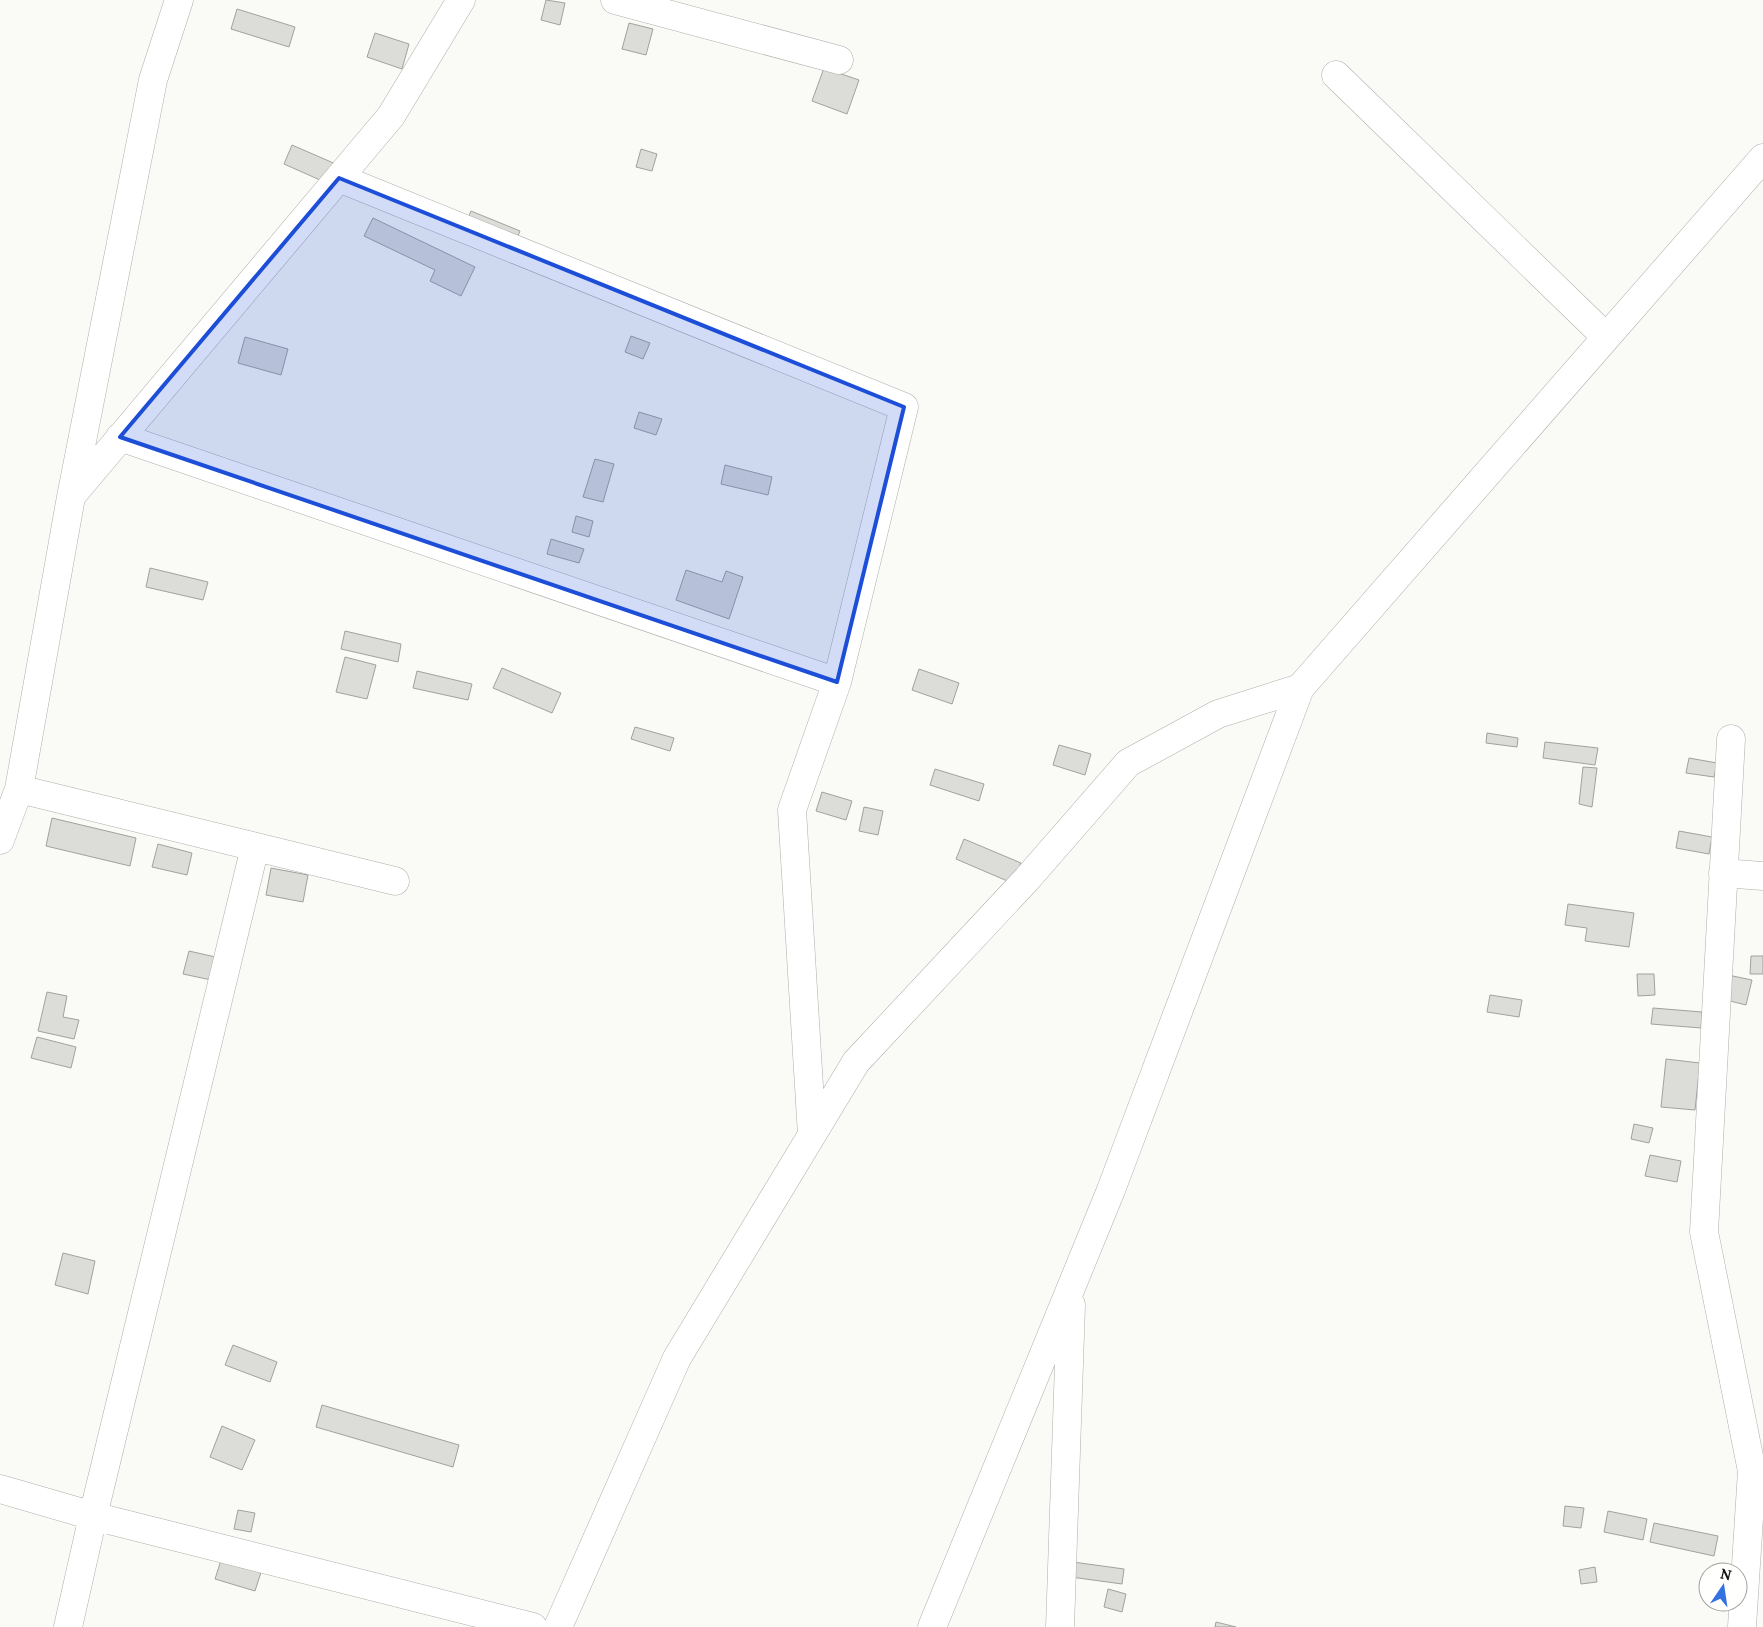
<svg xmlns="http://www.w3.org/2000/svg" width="1763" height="1627" font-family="Lora,serif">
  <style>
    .building { fill: #dcddd9; stroke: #a1a19d }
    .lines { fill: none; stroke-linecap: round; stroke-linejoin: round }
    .minor-casing { stroke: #aeafab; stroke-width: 29 }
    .minor { stroke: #fff; stroke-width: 28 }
    .marked { fill: #1d4ed8; fill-opacity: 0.2; stroke: #1d4ed8; stroke-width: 4; stroke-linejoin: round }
  </style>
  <rect width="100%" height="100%" fill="#fafaf6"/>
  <!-- building -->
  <path class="building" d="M 546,0 L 565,3 L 560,25 L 541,20 Z
    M 237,9 L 295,27 L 289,47 L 231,29 Z
    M 629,23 L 653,29 L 646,55 L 622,49 Z
    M 375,33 L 409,44 L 402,69 L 367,57 Z
    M 824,68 L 859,80 L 847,114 L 812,101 Z
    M 292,145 L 338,165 L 329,184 L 284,164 Z
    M 641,149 L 657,154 L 652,171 L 636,167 Z
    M 471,211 L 520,231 L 513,248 L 464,228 Z
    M 373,218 L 475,267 L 461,296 L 430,281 L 435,270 L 364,236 Z
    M 631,336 L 650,343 L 643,359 L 625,352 Z
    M 245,337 L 288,349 L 281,375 L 238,363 Z
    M 639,412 L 662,419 L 656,435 L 634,428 Z
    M 595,459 L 614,464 L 603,502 L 583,497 Z
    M 725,465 L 772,477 L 768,495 L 721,484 Z
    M 576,516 L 593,521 L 589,537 L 572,532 Z
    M 551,539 L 584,549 L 579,563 L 547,554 Z
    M 150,568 L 208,582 L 203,600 L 146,587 Z
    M 686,570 L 722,582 L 726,571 L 743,577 L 729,619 L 676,600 Z
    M 345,631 L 401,644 L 398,662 L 341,649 Z
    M 345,657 L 376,665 L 367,699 L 336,692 Z
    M 502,668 L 561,693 L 552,713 L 493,688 Z
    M 919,669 L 959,683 L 952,704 L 912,690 Z
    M 417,671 L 472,684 L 468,700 L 413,688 Z
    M 635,727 L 674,738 L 670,751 L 631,739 Z
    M 1487,733 L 1518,738 L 1517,747 L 1486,743 Z
    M 1545,742 L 1598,748 L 1595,765 L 1543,758 Z
    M 1059,745 L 1091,754 L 1085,775 L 1053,765 Z
    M 1689,758 L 1717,763 L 1714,777 L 1686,773 Z
    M 1583,767 L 1597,768 L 1592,807 L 1579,804 Z
    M 935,769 L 984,784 L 979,801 L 930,785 Z
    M 822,792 L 852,801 L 846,820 L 816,811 Z
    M 864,807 L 883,811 L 878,835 L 859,831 Z
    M 52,818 L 136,838 L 130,866 L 46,846 Z
    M 1679,831 L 1712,837 L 1709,854 L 1676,848 Z
    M 964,839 L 1021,863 L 1012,883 L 956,859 Z
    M 158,844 L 192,853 L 187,875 L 152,867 Z
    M 271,868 L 308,875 L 303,902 L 266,895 Z
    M 1568,904 L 1634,913 L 1629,947 L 1585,941 L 1587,928 L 1565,925 Z
    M 189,951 L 220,958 L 216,981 L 183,974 Z
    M 1751,956 L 1763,956 L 1763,974 L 1750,974 Z
    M 1637,974 L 1654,974 L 1655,995 L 1638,996 Z
    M 1728,975 L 1752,980 L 1746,1005 L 1722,999 Z
    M 47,992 L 67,996 L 63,1017 L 79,1020 L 74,1039 L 38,1031 Z
    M 1490,995 L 1522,1000 L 1519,1017 L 1487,1012 Z
    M 1653,1008 L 1702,1012 L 1701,1028 L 1651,1024 Z
    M 37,1037 L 76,1047 L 71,1068 L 31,1058 Z
    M 1666,1059 L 1700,1063 L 1695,1110 L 1661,1107 Z
    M 1634,1124 L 1653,1128 L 1649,1143 L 1631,1139 Z
    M 1650,1155 L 1681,1161 L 1677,1182 L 1645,1176 Z
    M 63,1253 L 95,1261 L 88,1294 L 55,1285 Z
    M 233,1345 L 277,1362 L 270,1382 L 225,1365 Z
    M 322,1405 L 459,1445 L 453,1467 L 316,1427 Z
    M 222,1426 L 255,1440 L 242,1470 L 210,1457 Z
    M 1565,1506 L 1584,1508 L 1581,1528 L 1563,1526 Z
    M 238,1510 L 255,1513 L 251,1532 L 234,1529 Z
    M 1608,1511 L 1647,1519 L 1643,1540 L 1604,1532 Z
    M 1654,1523 L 1718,1536 L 1714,1556 L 1650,1542 Z
    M 223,1554 L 263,1566 L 255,1591 L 215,1579 Z
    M 1073,1562 L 1124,1569 L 1122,1584 L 1071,1577 Z
    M 1595,1567 L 1597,1582 L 1581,1584 L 1579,1570 Z
    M 1108,1589 L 1126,1594 L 1122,1612 L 1104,1607 Z
    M 1216,1622 L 1236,1627 L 1215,1627 Z"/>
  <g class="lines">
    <!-- minor casing -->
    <g class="minor-casing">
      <path id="minor" d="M 615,0 L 839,60
        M 1336,75 L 1606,337
        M 339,178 L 904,407 L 837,682 L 792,810 L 812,1135
        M 120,437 L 837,682
        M 73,494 L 391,116 L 461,0
        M 1731,739 L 1704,1232 L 1752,1471 L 1742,1627
        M 19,789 L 395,881
        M 0,840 L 19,789 L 71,497 L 153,80 L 179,0
        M 1723,873 L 1763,876
        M 0,1489 L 93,1516 L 533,1627
        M 68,1627 L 93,1516 L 255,847
        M 558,1627 L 677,1358 L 856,1062 L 1027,879 L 1128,763 L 1218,714 L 1300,688
        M 932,1627 L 1111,1190 L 1300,688 L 1763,158
        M 1060,1627 L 1071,1305"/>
    </g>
    <!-- minor -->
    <use href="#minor" class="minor"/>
  </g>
  <!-- marked area -->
  <path class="marked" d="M 339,178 L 904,407 L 837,682 L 120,437 Z"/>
  <!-- north arrow -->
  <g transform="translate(1723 1587) rotate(13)"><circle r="24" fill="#fffffe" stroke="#a0a09f"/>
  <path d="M0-4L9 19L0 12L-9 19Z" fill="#3372e0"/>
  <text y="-8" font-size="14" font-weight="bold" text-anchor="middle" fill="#111110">N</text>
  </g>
</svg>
